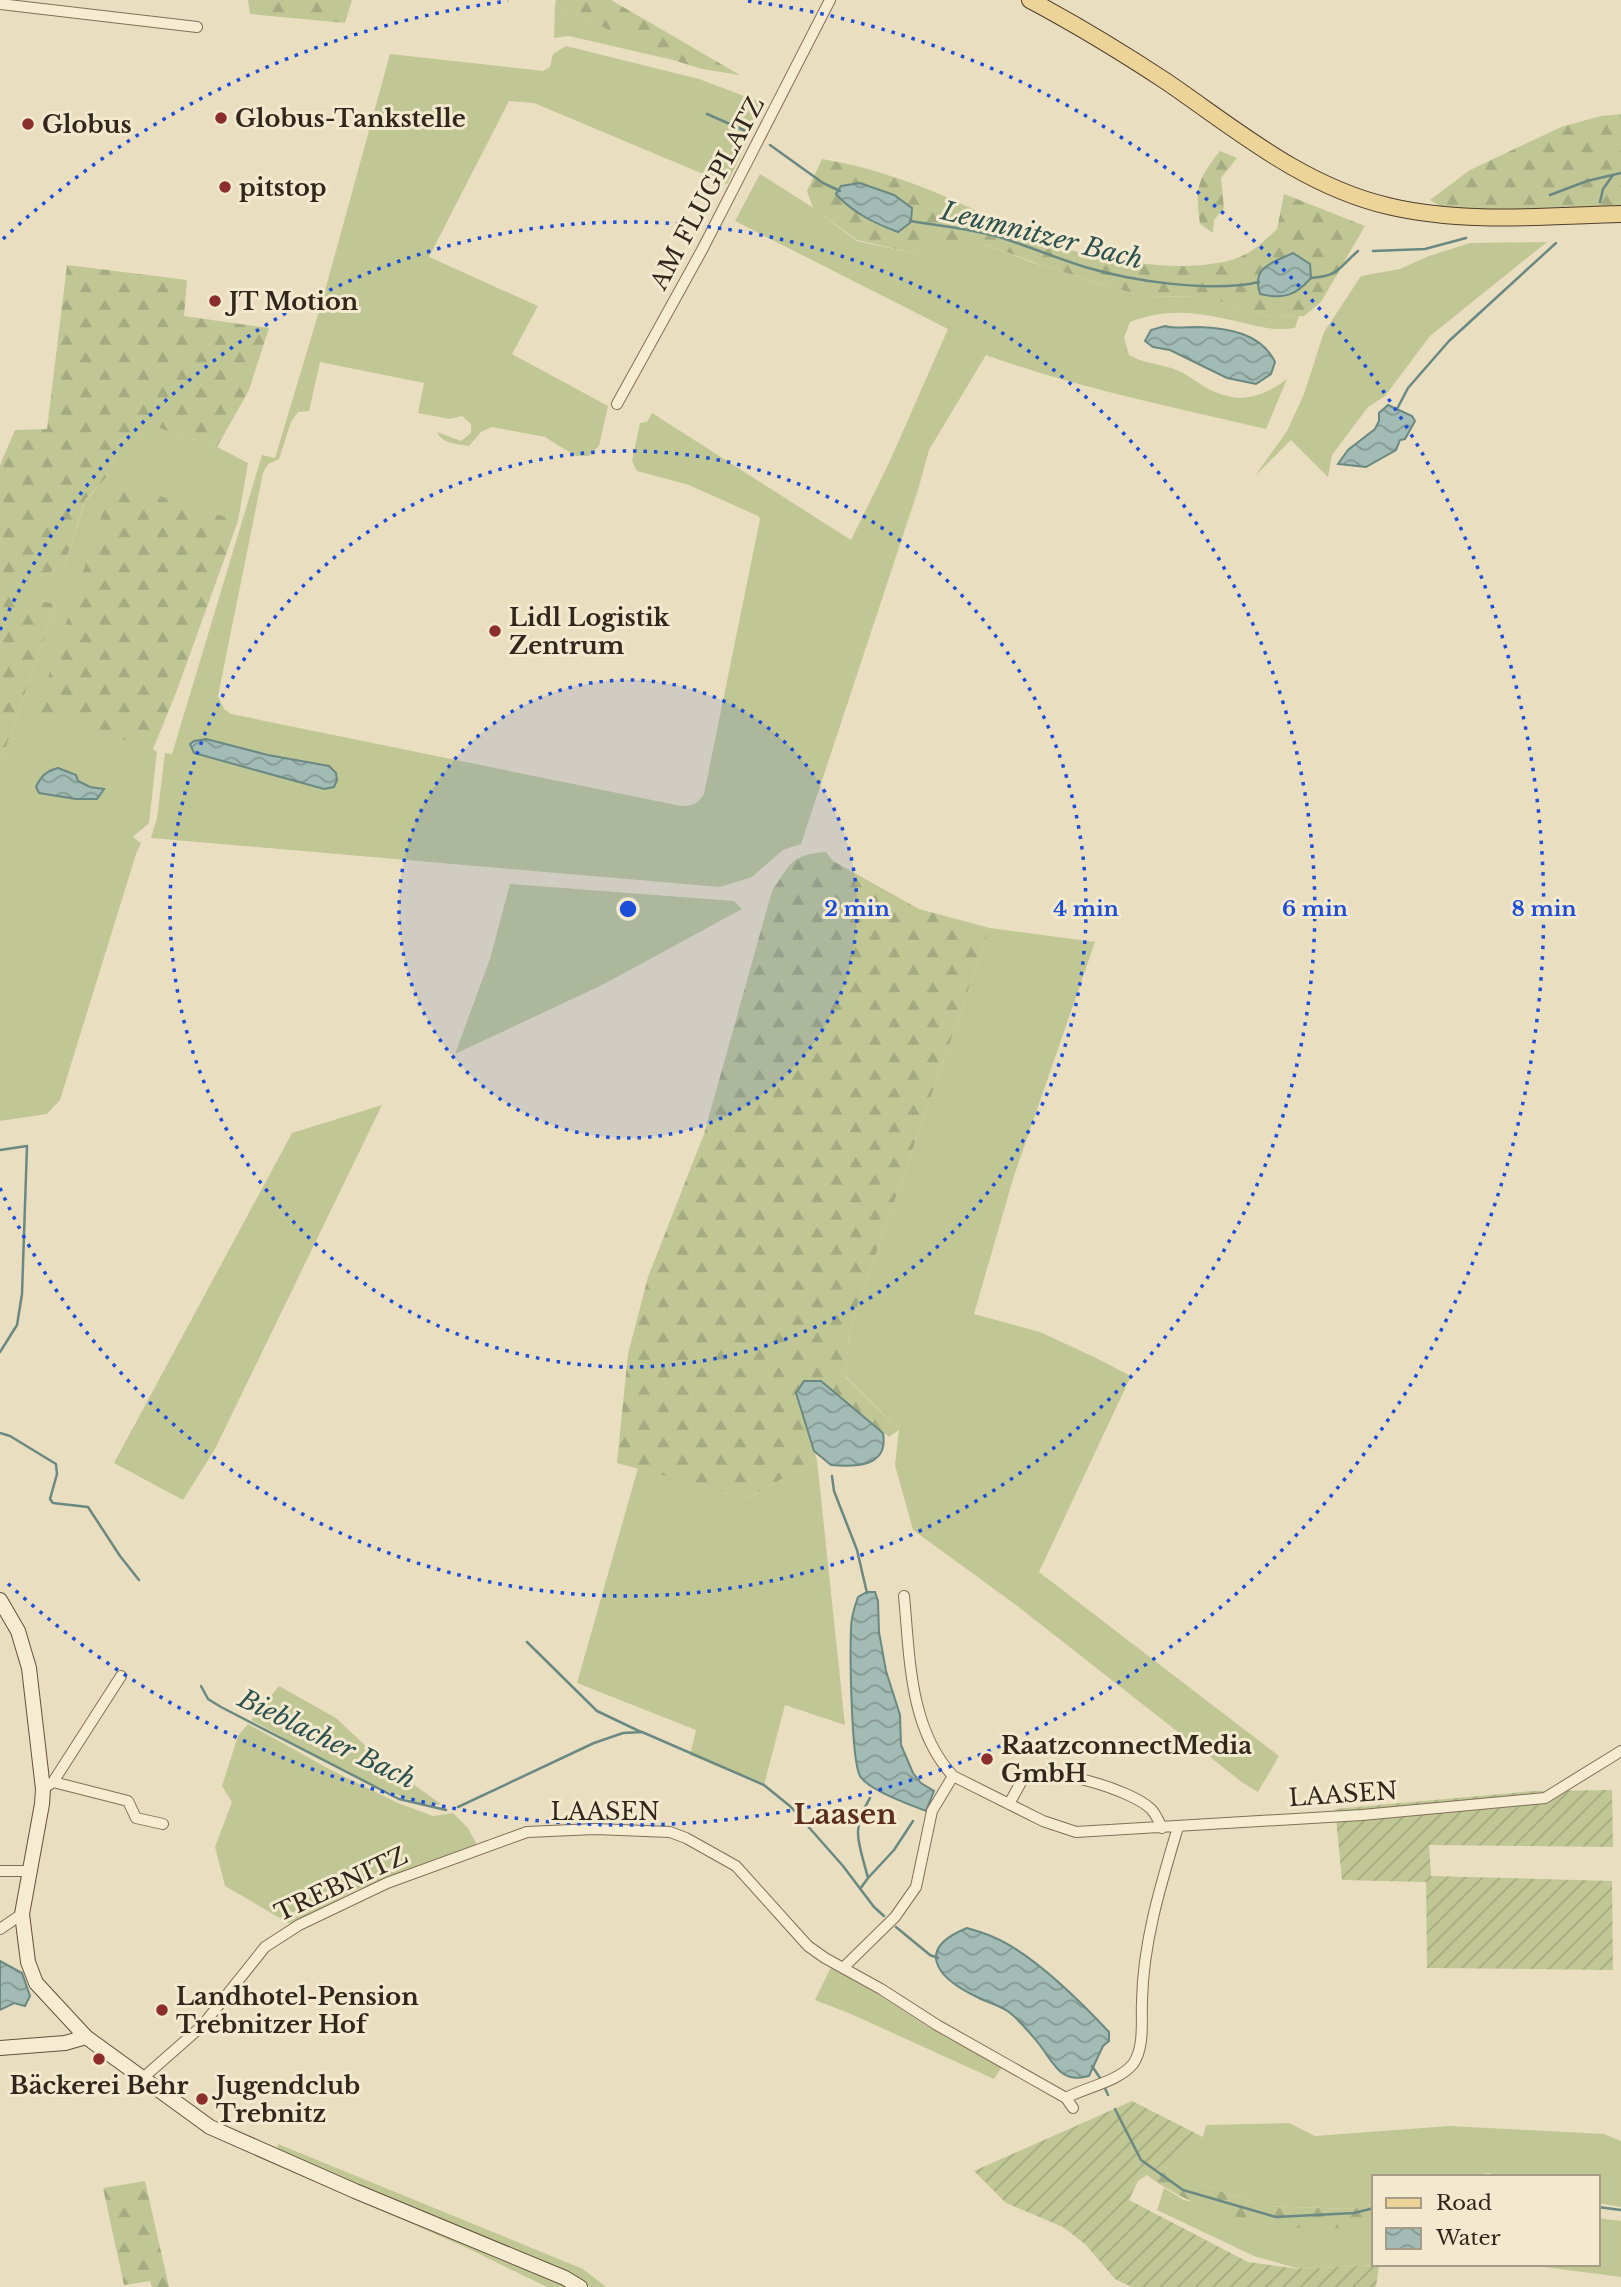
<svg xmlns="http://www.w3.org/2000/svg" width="1621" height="2287" font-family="'Libre Baskerville',serif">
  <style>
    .grass { fill: #c0c795 }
    .forest { fill: url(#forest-firs) }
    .garden { fill: url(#garden-furrows) }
    .water { fill: url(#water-waves); stroke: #6a8982; stroke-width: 2 }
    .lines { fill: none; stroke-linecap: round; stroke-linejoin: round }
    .stream { stroke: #6a8982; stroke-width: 2.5 }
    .street-casing { stroke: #826f59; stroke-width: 12 }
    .secondary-casing { stroke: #63513c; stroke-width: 16 }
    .primary-casing { stroke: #4f3e2d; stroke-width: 18 }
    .street { stroke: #f6ecd2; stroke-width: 10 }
    .secondary { stroke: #f6ecd2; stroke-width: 14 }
    .primary { stroke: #ecd499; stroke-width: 16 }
    .ring { fill: none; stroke: #1d4ed8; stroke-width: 3.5; stroke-dasharray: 3.5 7 }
    .poi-dot { fill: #8c2e2d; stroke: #f2e9ce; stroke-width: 2.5 }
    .labels { text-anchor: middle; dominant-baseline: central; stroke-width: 6; stroke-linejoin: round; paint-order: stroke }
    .poi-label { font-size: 24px; font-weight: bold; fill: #32271c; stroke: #f2e9ce; text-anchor: start }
    .street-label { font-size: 24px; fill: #32271c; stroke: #f2e9ce }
    .water-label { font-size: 26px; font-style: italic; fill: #2d514f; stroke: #f2e9ce }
    .quarter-label { font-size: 28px; font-weight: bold; fill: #5c2d1f; stroke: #f2e9ce }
    .centre { fill: #1d4ed8; stroke: #f2e9ce; stroke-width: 3.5 }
    .ring-label { font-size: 21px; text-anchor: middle; font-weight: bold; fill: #1d4ed8; stroke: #f2e9ce; stroke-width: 6; stroke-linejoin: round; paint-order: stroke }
  </style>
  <defs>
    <pattern id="forest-firs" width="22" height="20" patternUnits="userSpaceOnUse" patternTransform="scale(1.75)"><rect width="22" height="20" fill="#c0c795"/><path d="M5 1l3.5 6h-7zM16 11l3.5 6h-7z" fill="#a5ab80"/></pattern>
    <pattern id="garden-furrows" width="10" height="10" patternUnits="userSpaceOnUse" patternTransform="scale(1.75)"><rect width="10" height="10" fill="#c0c795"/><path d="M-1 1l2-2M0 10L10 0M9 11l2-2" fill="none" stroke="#a5ab80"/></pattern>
    <pattern id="water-waves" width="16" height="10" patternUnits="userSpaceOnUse" patternTransform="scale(1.75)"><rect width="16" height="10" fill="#a2bcb5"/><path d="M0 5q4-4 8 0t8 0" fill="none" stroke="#859992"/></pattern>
  </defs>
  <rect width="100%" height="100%" fill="#eadec0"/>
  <!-- grass -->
  <path class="grass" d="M 555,5 L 673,60 L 569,36 L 554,38 Z
    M 566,46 L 699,79 L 765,104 L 727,184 L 534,103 L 509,101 L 429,257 L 538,306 L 512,354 L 608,406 L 599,446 L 589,456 L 576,456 L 545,437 L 492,427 L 481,432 L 469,446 C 458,444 442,444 437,432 L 461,441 L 471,433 L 471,424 L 462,416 L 450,419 L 418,413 L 424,383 L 320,362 L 309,411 L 298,412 L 291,422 L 279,459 L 268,464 L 263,473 L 218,696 L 224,709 L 231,714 L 681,806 C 692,806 698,804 704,794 L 760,519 L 758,516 L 689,485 L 637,471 L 632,461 L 640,423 L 647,422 L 652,413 L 851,540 L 888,465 L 948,329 L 735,221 L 760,174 L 812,207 L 857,241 L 913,253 L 946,241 L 976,241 L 1034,263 L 1145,297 L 1202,296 L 1271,317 L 1299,316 L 1295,328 C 1265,332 1250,323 1221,318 C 1189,311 1161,310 1130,322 L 1124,338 L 1129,355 C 1146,364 1155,363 1171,368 C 1188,373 1200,386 1215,392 C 1243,404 1264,396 1287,379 L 1266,429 C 1172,407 1077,388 986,355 L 929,450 L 918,490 L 801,844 L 783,850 L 752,877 L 720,887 L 151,838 L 157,818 L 165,753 L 172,754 L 262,455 L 275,458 L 323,298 L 390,54 L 543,71 L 550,67 L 553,54 Z
    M 1547,242 L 1430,336 L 1385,396 L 1368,407 L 1332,455 L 1328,477 L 1291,440 L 1255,476 L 1287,431 L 1304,394 L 1324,332 L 1361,276 L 1400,269 L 1429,256 L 1470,243 Z
    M 156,427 L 217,447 L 248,463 L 238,521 L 113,482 L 153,749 L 157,752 L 149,823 L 133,837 L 141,843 L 136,854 L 60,1100 L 47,1114 L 0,1121 L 0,764 L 56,604 L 20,597 L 23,584 L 64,566 L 85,501 L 105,479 L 122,439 Z
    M 510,884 L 734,901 L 742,909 L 604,984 L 455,1054 L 490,959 Z
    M 990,928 L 1095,942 L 1013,1179 L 974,1314 L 1040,1332 L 1092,1356 L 1131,1376 L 1039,1572 L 1279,1756 L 1258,1792 L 1243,1783 L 1016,1605 L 913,1530 L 895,1465 L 899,1430 L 845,1376 L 850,1328 Z
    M 382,1105 L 215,1449 L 183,1500 L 114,1463 L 292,1133 Z
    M 817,1460 L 845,1725 L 785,1705 L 764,1785 L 690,1755 L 696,1730 L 577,1683 L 638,1468 L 747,1498 Z
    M 279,1686 L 336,1718 L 386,1765 L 441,1804 C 409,1813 286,1738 251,1720 Z
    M 248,1724 L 331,1770 L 398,1803 L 433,1816 L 453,1813 L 468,1828 L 478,1847 L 452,1858 L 358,1889 L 290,1924 L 225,1886 L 215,1847 L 232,1802 L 222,1786 L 238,1736 Z
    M 832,1965 L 927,2026 L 1002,2067 L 994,2079 L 851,2014 L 815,2000 Z
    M 1289,2123 L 1315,2136 L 1449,2126 L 1604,2134 L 1621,2141 L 1621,2207 L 1598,2203 L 1598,2177 L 1501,2177 L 1489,2173 L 1460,2177 L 1374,2177 L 1374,2204 L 1352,2209 L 1263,2206 L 1197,2183 L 1160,2165 L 1203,2137 L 1206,2125 Z
    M 278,2144 L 583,2269 L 606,2287 L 591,2287 L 569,2273 L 277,2153 Z
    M 236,2147 L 566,2287 L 547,2287 L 467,2248 Z
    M 1164,2188 L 1184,2200 L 1322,2229 L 1374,2223 L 1374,2264 L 1598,2264 L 1598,2218 L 1621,2221 L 1621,2277 L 1544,2267 L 1379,2265 L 1299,2269 L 1254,2256 L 1157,2210 Z"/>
  <!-- forest -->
  <path class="forest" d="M 248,0 L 352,0 L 345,23 L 250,14 Z
    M 556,0 L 611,0 L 740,75 L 702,69 L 673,60 L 555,5 Z
    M 1621,114 L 1621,210 L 1485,210 L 1440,206 L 1430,200 L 1470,170 L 1561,127 L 1601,116 Z
    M 1220,151 L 1237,158 L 1221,178 L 1224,208 L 1214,220 L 1213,233 L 1200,224 C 1195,188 1197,180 1220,151 Z
    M 822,159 C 871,167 919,184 964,205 C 983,214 1001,226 1020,234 C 1073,256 1197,282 1248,253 C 1259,247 1268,237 1277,229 L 1284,194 L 1365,226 L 1321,302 L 1304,316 L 1271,317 L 1202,296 L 1145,297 L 1044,266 L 976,241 L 946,241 L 913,253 L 857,240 L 813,208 L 807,191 Z
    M 67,265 L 187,280 L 184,316 L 269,328 L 249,390 L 217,447 L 156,427 L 122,439 L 105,479 L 85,500 L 64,566 L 23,584 L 21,597 L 56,604 L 0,764 L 0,465 L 15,430 L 47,429 Z
    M 113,481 L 238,521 L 176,693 L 153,749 L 37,711 Z
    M 826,852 L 833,861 L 919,909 L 990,928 L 850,1328 L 845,1377 L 899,1430 L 889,1437 L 821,1381 L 797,1394 L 817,1460 L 747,1498 L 617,1463 L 628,1354 L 648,1277 L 704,1134 L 772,891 C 791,863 790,855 826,852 Z
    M 1160,2165 L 1197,2183 L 1263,2206 L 1352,2209 L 1374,2204 L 1374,2223 C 1357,2225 1338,2229 1320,2229 C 1262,2227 1193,2211 1147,2175 Z
    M 145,2181 L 169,2287 L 152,2287 L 150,2281 L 124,2285 L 103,2188 Z"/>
  <!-- garden -->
  <path class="garden" d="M 1612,1790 L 1613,1847 L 1429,1845 L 1431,1876 L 1612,1881 L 1613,1970 L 1427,1968 L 1426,1882 L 1342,1880 L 1335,1809 L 1533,1791 Z
    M 1132,2101 L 1203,2137 L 1138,2181 L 1129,2200 L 1248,2262 L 1299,2269 L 1379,2265 L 1376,2287 L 1132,2287 L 1115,2279 L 1085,2244 L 1063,2227 L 1006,2203 L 974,2171 Z"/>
  <!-- water -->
  <path class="water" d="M 860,183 L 894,195 L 912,208 L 911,222 L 898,232 C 874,223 853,213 836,194 L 841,186 Z
    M 1293,253 L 1310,264 L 1311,278 C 1296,295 1284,300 1260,294 C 1251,267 1272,263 1293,253 Z
    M 1165,326 C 1177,329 1185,327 1198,327 C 1228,328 1261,333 1275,362 L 1271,374 L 1256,384 L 1227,378 L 1170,350 L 1153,347 L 1145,341 L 1151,330 Z
    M 1388,405 L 1412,416 L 1415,421 L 1405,439 L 1400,440 L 1396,450 L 1366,467 L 1338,464 L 1348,450 L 1375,429 L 1379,421 L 1379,413 Z
    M 206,739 L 268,755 L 329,766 L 336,773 L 337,780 L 334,787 L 324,789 L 194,753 L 190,744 L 194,741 Z
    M 58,768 L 76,775 L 78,781 L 90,787 L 104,789 L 97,799 L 76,799 L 39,793 L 36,787 C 41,776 46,771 58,768 Z
    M 804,1381 L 821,1381 L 883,1433 C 889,1467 856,1467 831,1465 L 814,1451 L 796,1393 Z
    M 867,1592 L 875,1592 L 878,1601 L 879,1632 L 886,1671 L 900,1715 L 901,1745 L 913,1773 L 921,1783 L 934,1791 L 926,1811 C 911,1805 868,1790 860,1776 C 851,1759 850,1653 851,1629 C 851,1618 854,1608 858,1597 Z
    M 967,1928 C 976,1931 985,1933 993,1937 C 1032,1953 1080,2001 1109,2032 L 1109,2041 L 1103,2046 L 1089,2076 C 1060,2084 1054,2063 1039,2044 C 1031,2034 1020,2021 1009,2012 C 999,2005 986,2002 975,1996 C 936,1977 915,1949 967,1928 Z
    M 0,1961 L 22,1973 L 30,1996 L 25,2006 L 14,2003 L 0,2010 Z"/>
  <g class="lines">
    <!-- stream -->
    <path class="stream" d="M 707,114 L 746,131
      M 770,145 L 823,183 L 840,191
      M 1550,195 L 1587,181 L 1621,173
      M 1600,202 L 1603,189 L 1613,175
      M 910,221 C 940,226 970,228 999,237 C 1028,246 1056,258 1085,267 C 1131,281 1212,293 1259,282
      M 1373,251 L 1425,249 L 1466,238
      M 1311,278 C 1340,276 1338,268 1358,251
      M 1397,409 L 1408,388 L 1449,341 L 1556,243
      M 0,1150 L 27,1146 L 22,1294 L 17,1325 L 0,1352
      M 0,1433 L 10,1436 L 56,1464 L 57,1474 L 50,1499 L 53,1503 L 88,1507 L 120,1556 L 139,1580
      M 832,1476 L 834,1491 L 857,1550 L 867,1593
      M 527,1642 L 597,1711 L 641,1732
      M 201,1686 L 208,1699 L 221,1707 L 399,1799 L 446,1810
      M 458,1807 L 594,1743 L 623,1733 L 642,1732 L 764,1785 L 791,1807 L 843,1866 L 874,1907 L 884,1916
      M 868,1878 L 894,1850 L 913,1821
      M 860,1889 L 868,1878 C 859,1842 850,1831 870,1798
      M 896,1927 L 930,1955 L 938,1958
      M 1092,2066 L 1100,2078
      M 1104,2086 L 1108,2095
      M 1115,2109 L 1141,2160 L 1183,2190 L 1276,2217 L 1354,2213 L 1374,2208
      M 1484,2177 L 1490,2177
      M 1598,2207 L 1621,2210"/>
    <!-- street casing -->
    <g class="street-casing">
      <path id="street" d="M 0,4 L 197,27
        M 617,404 L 702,250 L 830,0
        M 904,1596 C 910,1658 909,1728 953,1776
        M 53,1782 L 128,1801 L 136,1818 L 163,1824
        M 43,1789 L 53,1782 L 121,1676
        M 1009,1804 L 1025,1775 C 1052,1767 1130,1789 1151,1809 C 1156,1814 1159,1822 1162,1828
        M 0,1871 L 29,1871
        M 0,1929 L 22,1914
        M 844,1967 L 895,1917 L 916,1887 L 932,1811 L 953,1776 L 1043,1821 L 1076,1832 L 1362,1815 L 1545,1798 L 1621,1751
        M 144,2077 L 202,2026 L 265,1947 L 299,1925 L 387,1883 L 527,1832 L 595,1829 L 670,1832 L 686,1838 L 736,1866 L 808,1946 L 825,1958 L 881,1989 L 937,2025 L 1066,2098 L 1073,2108
        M 1066,2098 C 1086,2087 1118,2082 1133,2064 C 1145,2047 1141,2020 1142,2001 C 1143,1942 1161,1884 1178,1827"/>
    </g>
    <!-- secondary casing -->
    <g class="secondary-casing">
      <path id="secondary" d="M 0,1600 L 18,1631 L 29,1668 L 43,1789 L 42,1804 L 22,1914 L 28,1962 L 36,1983 L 86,2037 L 210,2127 L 355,2191 L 565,2278 L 580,2287
        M 0,2048 L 65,2043 L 86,2037"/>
    </g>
    <!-- primary casing -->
    <g class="primary-casing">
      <path id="primary" d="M 1030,0 C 1077,25 1123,53 1167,82 C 1237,130 1303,186 1388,206 C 1463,224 1544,216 1621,214"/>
    </g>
    <!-- street -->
    <use href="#street" class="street"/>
    <!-- secondary -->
    <use href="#secondary" class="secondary"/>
    <!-- primary -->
    <use href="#primary" class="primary"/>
  </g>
  <!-- distance rings -->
  <circle cx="628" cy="909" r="229" fill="#1d4ed8" fill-opacity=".12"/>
  <g class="ring">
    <circle cx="628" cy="909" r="229"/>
    <circle cx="628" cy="909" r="458"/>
    <path d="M0 630A687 687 0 1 1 0 1188"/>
    <path d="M3 239A916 916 0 0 1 508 1M748 1A916 916 0 1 1 3 1579"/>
  </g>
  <!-- markers -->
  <g class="poi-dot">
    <circle cx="221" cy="118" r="7"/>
    <circle cx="28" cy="124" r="7"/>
    <circle cx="225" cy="187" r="7"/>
    <circle cx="215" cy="301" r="7"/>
    <circle cx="495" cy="631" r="7"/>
    <circle cx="987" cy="1759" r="7"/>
    <circle cx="162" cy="2010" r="7"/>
    <circle cx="99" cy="2059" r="7"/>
    <circle cx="202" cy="2099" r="7"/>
  </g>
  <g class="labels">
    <!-- poi labels -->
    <g class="poi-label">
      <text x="235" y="118">Globus-Tankstelle</text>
      <text x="42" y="124">Globus</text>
      <text x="239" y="187">pitstop</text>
      <text x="229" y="301">JT Motion</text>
      <text x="509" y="617">Lidl Logistik<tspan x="509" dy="28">Zentrum</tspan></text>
      <text x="1001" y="1745">RaatzconnectMedia<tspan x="1001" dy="28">GmbH</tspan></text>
      <text x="176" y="1996">Landhotel-Pension<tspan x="176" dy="28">Trebnitzer Hof</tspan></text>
      <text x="99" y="2085" text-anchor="middle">Bäckerei Behr</text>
      <text x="216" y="2085">Jugendclub<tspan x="216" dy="28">Trebnitz</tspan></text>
    </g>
    <!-- street labels -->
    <g class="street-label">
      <text transform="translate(707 193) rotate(-62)">AM FLUGPLATZ</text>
      <text transform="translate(1343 1794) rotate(-4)">LAASEN</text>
      <text x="605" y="1811">LAASEN</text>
      <text transform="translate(341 1884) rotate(-25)">TREBNITZ</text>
    </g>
    <!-- water labels -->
    <g class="water-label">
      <text transform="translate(1042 235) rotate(14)">Leumnitzer Bach</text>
      <text transform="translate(327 1739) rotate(26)">Bieblacher Bach</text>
    </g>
    <!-- quarter labels -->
    <g class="quarter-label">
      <text x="845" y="1814">Laasen</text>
    </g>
  </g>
  <circle cx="628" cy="909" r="10" class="centre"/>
  <g class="ring-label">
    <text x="857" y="916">2 min</text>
    <text x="1086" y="916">4 min</text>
    <text x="1315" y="916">6 min</text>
    <text x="1544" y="916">8 min</text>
  </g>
  <!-- legend -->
  <rect x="1372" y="2175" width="228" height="91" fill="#f2e9ce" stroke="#a59b87" stroke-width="2"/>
  <rect x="1386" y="2198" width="35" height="10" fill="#ecd499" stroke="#a59b87" stroke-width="2"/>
  <text x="1436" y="2210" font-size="21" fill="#32271c">Road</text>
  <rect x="1386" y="2228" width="35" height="21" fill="url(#water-waves)" stroke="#a59b87" stroke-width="2"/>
  <text x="1436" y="2245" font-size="21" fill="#32271c">Water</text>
</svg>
